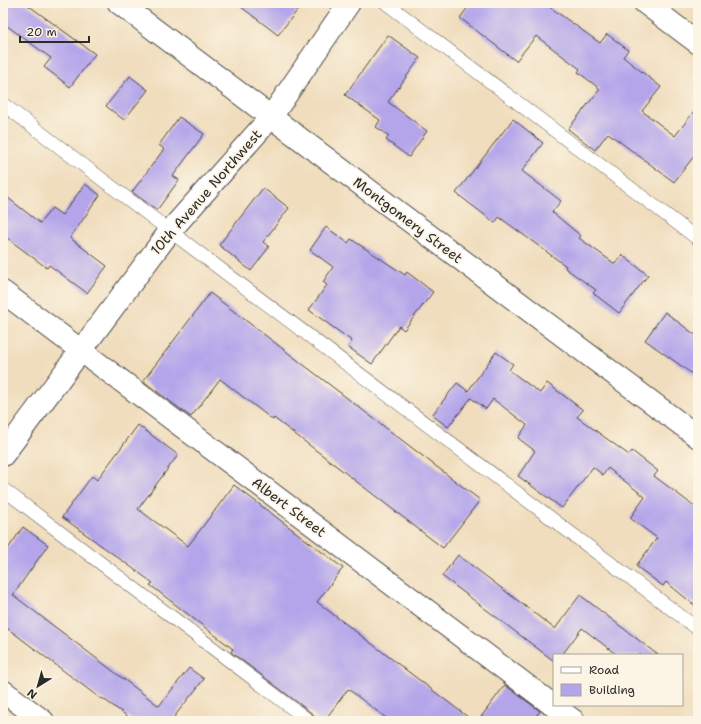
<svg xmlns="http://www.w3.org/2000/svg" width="701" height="724" font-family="'Shantell Sans',sans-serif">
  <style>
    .building { fill: #b4a5ea }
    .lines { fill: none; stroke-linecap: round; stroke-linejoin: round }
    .service-casing { stroke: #494641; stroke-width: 14 }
    .minor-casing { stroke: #494641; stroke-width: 24 }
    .tertiary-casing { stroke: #494641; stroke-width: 24 }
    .service { stroke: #fff; stroke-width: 13 }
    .minor { stroke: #fff; stroke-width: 22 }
    .tertiary { stroke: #fff; stroke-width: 22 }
    .labels { text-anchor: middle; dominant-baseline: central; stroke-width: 3.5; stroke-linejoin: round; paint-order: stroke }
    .street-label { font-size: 14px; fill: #2b2b2b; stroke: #fcf5e5 }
  </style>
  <rect width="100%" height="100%" fill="#fcf5e5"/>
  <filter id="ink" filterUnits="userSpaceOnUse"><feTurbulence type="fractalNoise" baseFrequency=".025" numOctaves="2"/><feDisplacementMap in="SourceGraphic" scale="8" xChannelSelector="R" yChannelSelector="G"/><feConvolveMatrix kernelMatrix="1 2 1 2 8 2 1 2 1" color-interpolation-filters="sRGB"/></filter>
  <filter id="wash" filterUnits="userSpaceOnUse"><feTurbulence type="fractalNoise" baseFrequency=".012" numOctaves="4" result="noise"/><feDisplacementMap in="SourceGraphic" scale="16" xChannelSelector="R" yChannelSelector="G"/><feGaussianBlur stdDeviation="0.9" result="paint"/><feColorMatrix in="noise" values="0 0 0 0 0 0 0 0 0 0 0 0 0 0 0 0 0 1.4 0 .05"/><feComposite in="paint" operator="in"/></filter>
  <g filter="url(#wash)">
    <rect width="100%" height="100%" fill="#f0ddbd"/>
    <g id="blocks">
      <!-- building -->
      <path class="building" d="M 3,3 L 25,3 L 95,54 L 70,87 L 44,67 L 51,58 L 3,23 Z
        M 236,3 L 303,3 L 278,35 Z
        M 471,3 L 544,3 L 600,43 L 607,34 L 628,50 L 623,57 L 661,87 L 642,111 L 675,136 L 698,106 L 698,151 L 674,182 L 608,133 L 595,150 L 568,129 L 600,89 L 578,72 L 580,69 L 536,36 L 516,61 L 460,18 Z
        M 388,35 L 420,58 L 388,102 L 427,131 L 409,157 L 386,140 L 389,136 L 376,127 L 380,120 L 345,95 Z
        M 130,76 L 148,90 L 124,120 L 106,106 Z
        M 179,117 L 204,134 L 173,176 L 179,180 L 157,210 L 132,192 L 164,149 L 159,145 Z
        M 513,119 L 543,143 L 522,171 L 561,201 L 552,212 L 581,236 L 579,238 L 615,264 L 622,255 L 648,275 L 619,313 L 593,293 L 596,290 L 565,268 L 566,266 L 499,217 L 495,223 L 456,193 Z
        M 85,184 L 100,195 L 70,238 L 107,266 L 87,293 L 49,265 L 47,268 L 3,235 L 3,194 L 40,223 L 52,208 L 62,215 Z
        M 263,188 L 289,208 L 263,242 L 269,247 L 251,271 L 219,245 Z
        M 326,227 L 348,243 L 351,239 L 405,275 L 407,272 L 433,292 L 404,330 L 399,326 L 372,364 L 348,347 L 352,341 L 309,310 L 327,285 L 323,282 L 333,267 L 310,250 Z
        M 210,293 L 480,500 L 443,548 L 274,418 L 273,420 L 220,379 L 191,417 L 143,381 Z
        M 665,312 L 698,337 L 698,378 L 645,340 Z
        M 496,352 L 513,364 L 509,370 L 540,393 L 547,383 L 583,410 L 577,417 L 629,455 L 632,451 L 658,471 L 654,476 L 698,509 L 698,608 L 666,582 L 663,586 L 636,566 L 657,538 L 630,518 L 645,497 L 608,468 L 603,475 L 593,467 L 562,508 L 518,476 L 535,451 L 518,438 L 527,425 L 493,399 L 486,409 L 471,398 L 448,427 L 432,415 L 457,383 L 468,391 Z
        M 138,425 L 178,455 L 138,509 L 188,546 L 234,485 L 343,568 L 317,602 L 473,721 L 390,721 L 348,689 L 324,721 L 317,721 L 316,718 L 314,715 L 231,652 L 233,649 L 150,585 L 153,583 L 62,517 L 92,476 L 97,480 Z
        M 23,527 L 48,545 L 13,595 L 159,706 L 189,668 L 204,679 L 174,717 L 179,721 L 134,721 L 102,698 L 101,699 L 3,625 L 3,556 Z
        M 458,555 L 555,629 L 580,595 L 658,655 L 617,655 L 582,628 L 562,655 L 554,655 L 554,661 L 442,576 Z
        M 505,685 L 540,711 L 532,721 L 478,721 Z"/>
    </g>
  </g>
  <g filter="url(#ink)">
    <use href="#blocks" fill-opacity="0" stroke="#494641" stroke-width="1"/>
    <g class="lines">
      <!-- service casing -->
      <g class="service-casing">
        <path id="service" d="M 386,3 L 698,239
          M 3,104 L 170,231 L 698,629
          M 3,489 L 309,721"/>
      </g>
      <!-- minor casing -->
      <g class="minor-casing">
        <path id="minor" d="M 119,3 L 698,437
          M 3,292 L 574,721
          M 3,455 L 170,231 L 271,117 L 349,3
          M 3,691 L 43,721"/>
      </g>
      <!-- tertiary casing -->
      <g class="tertiary-casing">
        <path id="tertiary" d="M 645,3 L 698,43"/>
      </g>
      <!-- service -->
      <use href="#service" class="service"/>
      <!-- minor -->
      <use href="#minor" class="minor"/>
      <!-- tertiary -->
      <use href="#tertiary" class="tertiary"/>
    </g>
  </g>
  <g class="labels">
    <!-- street labels -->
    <g class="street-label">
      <text transform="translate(206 192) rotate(-49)">10th Avenue Northwest</text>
      <text transform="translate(408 220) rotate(37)">Montgomery Street</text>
      <text transform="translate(289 507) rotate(37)">Albert Street</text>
    </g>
  </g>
  <!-- margin -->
  <rect width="701" height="724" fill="none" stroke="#fcf5e5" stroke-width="16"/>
  <!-- legend -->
  <rect x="553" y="654" width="130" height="52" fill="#fcf5e5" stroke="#a8a49b"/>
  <rect x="561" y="667" width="20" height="6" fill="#ffffff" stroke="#a8a49b"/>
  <text x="589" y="674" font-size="12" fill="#2b2b2b">Road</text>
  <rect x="561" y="684" width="20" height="12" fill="#b4a5ea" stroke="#a8a49b"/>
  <text x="589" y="694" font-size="12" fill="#2b2b2b">Building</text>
  <!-- north arrow -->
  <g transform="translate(38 686) rotate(217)" stroke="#fcf5e5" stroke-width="3" paint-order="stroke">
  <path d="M0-3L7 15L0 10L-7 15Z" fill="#2b2b2b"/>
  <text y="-6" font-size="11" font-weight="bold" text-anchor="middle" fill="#2b2b2b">N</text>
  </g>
  <!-- scale -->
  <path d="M20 36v6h69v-6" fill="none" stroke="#2b2b2b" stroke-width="2"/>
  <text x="26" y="36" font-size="12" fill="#2b2b2b" stroke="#fcf5e5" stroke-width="3" paint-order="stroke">20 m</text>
</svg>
